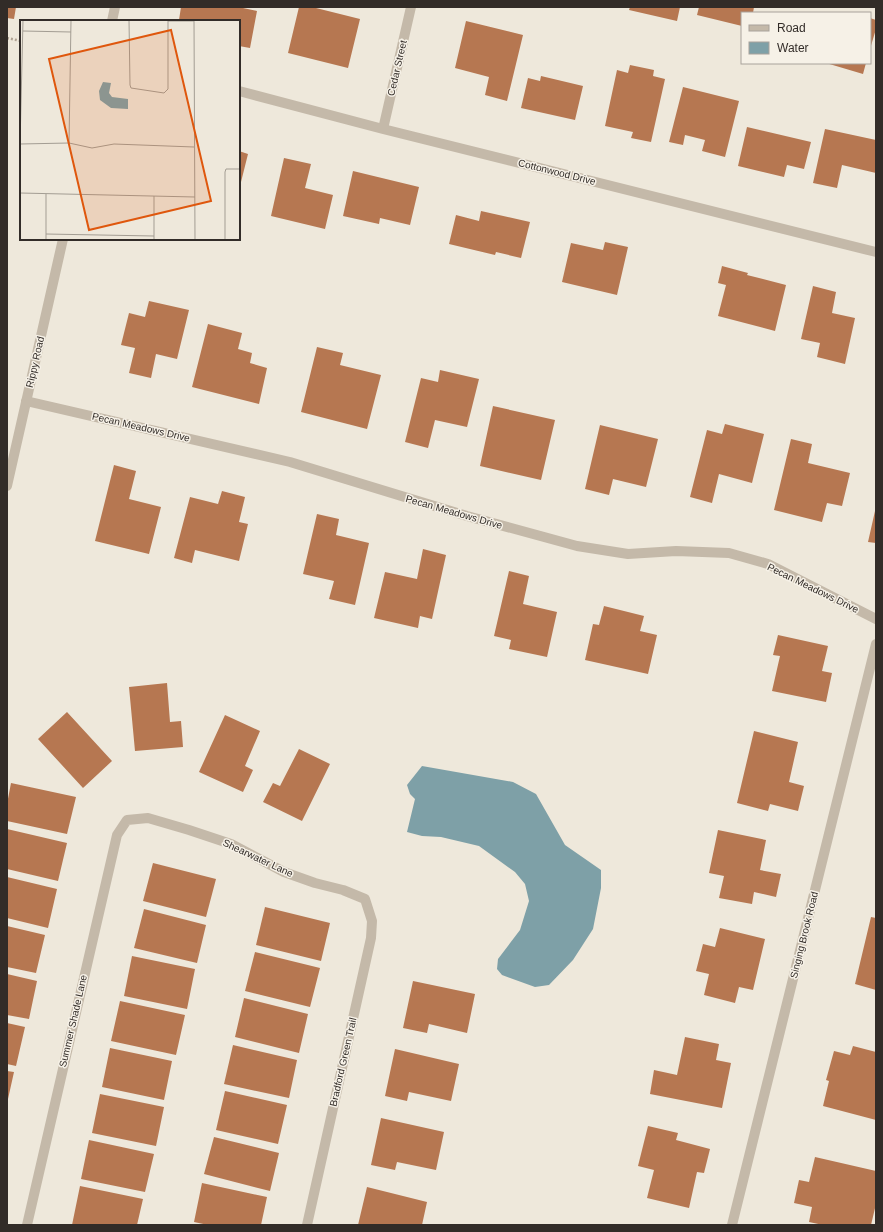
<svg xmlns="http://www.w3.org/2000/svg" width="883" height="1232" font-family="Helvetica,sans-serif">
  <style>
    .water { fill: #7ea0a7 }
    .building { fill: #b67751 }
    .lines { fill: none; stroke-linecap: round; stroke-linejoin: round }
    .path { stroke: #b0a393; stroke-width: 2.5; stroke-dasharray: 2 2; stroke-linecap: butt }
    .minor { stroke: #c4b9a9; stroke-width: 10 }
    .labels { text-anchor: middle; dominant-baseline: central; stroke-width: 3; stroke-linejoin: round; paint-order: stroke }
    .street-label { font-size: 10px; fill: #322c28; stroke: #f6f1e7 }
    .inset-road { fill: none; stroke: #a39d93; stroke-width: 1 }
    .view { fill: #df570d; fill-opacity: 0.15; stroke: #df570d; stroke-width: 2 }
    .inset-edge { fill: none; stroke: #322c28; stroke-width: 2 }
  </style>
  <rect width="100%" height="100%" fill="#eee8db"/>
  <!-- water -->
  <path class="water" d="M 422,766 L 513,782 L 536,794 L 565,845 L 601,870 L 601,888 L 593,929 L 573,960 L 549,985 L 535,987 L 502,975 L 497,969 L 498,959 L 520,930 L 529,901 L 525,884 L 515,872 L 479,846 L 441,837 L 422,836 L 407,832 L 415,799 L 410,794 L 407,785 Z"/>
  <!-- building -->
  <path class="building" d="M 7,7 L 16,7 L 14,19 L 7,18 Z
    M 181,7 L 243,7 L 243,8 L 257,11 L 250,48 L 239,46 L 239,21 L 179,20 Z
    M 299,7 L 312,7 L 360,19 L 348,68 L 288,53 Z
    M 630,7 L 680,7 L 677,21 L 629,10 Z
    M 699,7 L 754,7 L 753,13 L 742,13 L 742,26 L 697,15 Z
    M 870,18 L 876,20 L 876,29 L 870,49 Z
    M 466,21 L 523,35 L 507,101 L 485,95 L 489,77 L 455,68 Z
    M 826,63 L 866,63 L 863,74 Z
    M 630,65 L 654,70 L 653,76 L 665,79 L 651,142 L 631,138 L 633,132 L 605,126 L 617,70 L 628,73 Z
    M 541,76 L 583,86 L 575,120 L 521,108 L 528,78 L 540,81 Z
    M 683,87 L 739,101 L 725,157 L 702,151 L 705,140 L 685,135 L 683,145 L 669,142 Z
    M 747,127 L 811,142 L 804,169 L 787,165 L 784,177 L 738,166 Z
    M 825,129 L 876,140 L 876,173 L 842,165 L 837,188 L 813,183 Z
    M 239,151 L 248,154 L 241,182 L 239,181 Z
    M 284,158 L 311,164 L 305,188 L 333,195 L 325,229 L 271,216 Z
    M 353,171 L 419,187 L 410,225 L 380,218 L 379,224 L 343,216 Z
    M 481,211 L 530,222 L 521,258 L 496,252 L 495,255 L 449,244 L 456,215 L 479,221 Z
    M 605,242 L 628,247 L 617,295 L 562,282 L 571,243 L 603,250 Z
    M 722,266 L 748,273 L 747,275 L 786,285 L 775,331 L 718,316 L 726,285 L 718,283 Z
    M 813,286 L 836,292 L 832,313 L 855,318 L 845,364 L 817,357 L 820,343 L 801,339 Z
    M 149,301 L 189,310 L 177,359 L 156,354 L 151,378 L 129,373 L 135,348 L 121,345 L 129,313 L 145,317 Z
    M 208,324 L 242,333 L 238,349 L 252,353 L 250,363 L 267,368 L 259,404 L 192,387 Z
    M 317,347 L 343,353 L 340,365 L 381,375 L 367,429 L 301,412 Z
    M 440,370 L 479,379 L 467,427 L 435,420 L 428,448 L 405,442 L 421,378 L 438,382 Z
    M 493,406 L 555,420 L 541,480 L 480,466 Z
    M 725,424 L 764,434 L 752,483 L 719,474 L 712,503 L 690,497 L 707,430 L 722,434 Z
    M 600,425 L 658,439 L 646,487 L 613,479 L 609,495 L 585,489 Z
    M 791,439 L 812,444 L 808,463 L 850,473 L 842,506 L 827,503 L 822,522 L 774,510 Z
    M 114,465 L 136,471 L 129,499 L 161,507 L 149,554 L 95,541 Z
    M 222,491 L 245,497 L 239,522 L 248,524 L 239,561 L 195,550 L 192,563 L 174,558 L 190,497 L 218,504 Z
    M 875,511 L 876,511 L 876,543 L 868,542 Z
    M 317,514 L 339,519 L 336,535 L 369,543 L 355,605 L 329,599 L 334,581 L 303,574 Z
    M 423,549 L 446,555 L 432,619 L 420,616 L 418,628 L 374,618 L 385,572 L 417,579 Z
    M 509,571 L 529,576 L 523,604 L 557,612 L 547,657 L 509,649 L 511,640 L 494,636 Z
    M 604,606 L 644,616 L 640,631 L 657,635 L 648,674 L 585,660 L 593,624 L 599,625 Z
    M 778,635 L 828,646 L 822,671 L 832,673 L 826,702 L 772,691 L 780,656 L 773,655 Z
    M 167,683 L 170,722 L 181,721 L 183,747 L 135,751 L 129,687 Z
    M 67,712 L 112,761 L 83,788 L 38,739 Z
    M 225,715 L 260,731 L 245,766 L 253,770 L 243,792 L 199,772 Z
    M 754,731 L 798,742 L 789,782 L 804,786 L 798,811 L 770,804 L 768,811 L 737,803 Z
    M 299,749 L 330,764 L 302,821 L 263,802 L 273,783 L 280,786 Z
    M 11,783 L 76,797 L 67,834 L 7,821 L 7,804 Z
    M 7,829 L 67,843 L 58,881 L 7,869 Z
    M 718,830 L 766,840 L 760,870 L 781,874 L 776,897 L 754,892 L 752,904 L 719,898 L 724,876 L 709,873 Z
    M 153,863 L 216,879 L 206,917 L 143,901 Z
    M 7,877 L 57,889 L 48,928 L 7,918 Z
    M 265,907 L 330,923 L 321,961 L 256,945 Z
    M 144,909 L 206,925 L 197,963 L 134,948 Z
    M 871,917 L 876,918 L 876,990 L 855,984 Z
    M 7,926 L 45,935 L 36,973 L 7,967 Z
    M 720,928 L 765,939 L 753,990 L 739,987 L 735,1003 L 704,995 L 709,974 L 696,971 L 703,944 L 715,947 Z
    M 255,952 L 320,968 L 310,1007 L 245,991 Z
    M 132,956 L 195,969 L 187,1009 L 124,996 Z
    M 7,974 L 37,981 L 29,1019 L 7,1015 Z
    M 413,981 L 475,994 L 467,1033 L 429,1024 L 427,1033 L 403,1028 Z
    M 244,998 L 308,1014 L 299,1053 L 235,1037 Z
    M 120,1001 L 185,1015 L 176,1055 L 111,1041 Z
    M 7,1023 L 25,1027 L 16,1066 L 7,1064 Z
    M 685,1037 L 719,1044 L 716,1060 L 731,1063 L 722,1108 L 650,1094 L 654,1070 L 677,1075 Z
    M 233,1045 L 297,1060 L 289,1098 L 224,1084 Z
    M 853,1046 L 876,1052 L 876,1120 L 823,1106 L 829,1081 L 826,1080 L 834,1051 L 850,1055 Z
    M 110,1048 L 172,1061 L 164,1100 L 102,1087 Z
    M 395,1049 L 459,1064 L 451,1101 L 409,1092 L 407,1101 L 385,1096 Z
    M 7,1071 L 14,1072 L 8,1099 L 7,1099 Z
    M 225,1091 L 287,1105 L 278,1144 L 216,1130 Z
    M 100,1094 L 164,1107 L 156,1146 L 92,1133 Z
    M 381,1118 L 444,1132 L 436,1170 L 397,1162 L 395,1170 L 371,1165 Z
    M 648,1126 L 678,1133 L 676,1140 L 710,1149 L 704,1173 L 697,1172 L 689,1208 L 647,1198 L 654,1170 L 638,1166 Z
    M 214,1137 L 279,1153 L 270,1191 L 204,1174 Z
    M 89,1140 L 154,1154 L 145,1192 L 81,1179 Z
    M 815,1157 L 876,1171 L 876,1204 L 871,1225 L 823,1225 L 809,1222 L 812,1207 L 794,1203 L 799,1180 L 809,1182 Z
    M 202,1183 L 267,1197 L 261,1225 L 208,1225 L 194,1222 Z
    M 80,1186 L 143,1199 L 137,1225 L 72,1225 Z
    M 367,1187 L 427,1202 L 422,1225 L 358,1225 Z"/>
  <g class="lines">
    <!-- path -->
    <path class="path" d="M 7,38 L 21,41"/>
    <!-- minor -->
    <path class="minor" d="M 112,21 L 115,7
      M 239,91 L 383,129 L 876,252
      M 383,129 L 411,7
      M 26,401 L 290,462 L 467,516 L 577,546 L 628,554 L 676,551 L 729,553 L 768,564 L 876,619
      M 7,486 L 63,239
      M 27,1225 L 117,835 L 127,820 L 148,818 L 189,830 L 231,844 L 284,872 L 315,883 L 343,890 L 365,899 L 372,921 L 371,938 L 307,1225
      M 732,1225 L 876,644"/>
  </g>
  <g class="labels">
    <!-- street labels -->
    <g class="street-label">
      <text transform="translate(397 68) rotate(-77)">Cedar Street</text>
      <text transform="translate(557 172) rotate(14)">Cottonwood Drive</text>
      <text transform="translate(35 362) rotate(-77)">Rippy Road</text>
      <text transform="translate(141 427) rotate(13)">Pecan Meadows Drive</text>
      <text transform="translate(454 512) rotate(16)">Pecan Meadows Drive</text>
      <text transform="translate(813 588) rotate(26)">Pecan Meadows Drive</text>
      <text transform="translate(258 858) rotate(25)">Shearwater Lane</text>
      <text transform="translate(804 935) rotate(-76)">Singing Brook Road</text>
      <text transform="translate(73 1021) rotate(-77)">Summer Shade Lane</text>
      <text transform="translate(343 1062) rotate(-77)">Bradford Green Trail</text>
    </g>
  </g>
  <!-- overview -->
  <g transform="translate(20 20)">
    <rect width="220" height="220" fill="#eee8db"/>
    <path d="M 83,62 L 91,63 L 89,73 L 92,77 L 108,79 L 108,89 L 91,88 L 80,80 L 79,71 Z" fill="#7ea0a7"/>
    <path class="inset-road" d="M 109,0 L 110,65 L 111,68 L 144,73 L 148,69 L 148,0M 174,0 L 175,220M 148,1 L 174,1M 3,11 L 51,12M 49,123 L 51,0M 0,124 L 49,123 L 72,128 L 94,124 L 174,127M 0,125 L 3,0M 0,173 L 175,177M 26,174 L 26,220M 134,176 L 134,220M 26,214 L 134,216M 205,220 L 205,152 L 206,149 L 220,149"/>
    <path class="view" d="M 151,10 L 191,181 L 69,210 L 29,39 Z"/>
    <rect width="220" height="220" class="inset-edge"/>
  </g>
  <!-- border -->
  <rect width="883" height="1232" fill="none" stroke="#322c28" stroke-width="16"/>
  <!-- legend -->
  <rect x="741" y="12" width="130" height="52" fill="#f6f1e7" stroke="#a8a29b"/>
  <rect x="749" y="25" width="20" height="6" fill="#c4b9a9" stroke="#a8a29b"/>
  <text x="777" y="32" font-size="12" fill="#322c28">Road</text>
  <rect x="749" y="42" width="20" height="12" fill="#7ea0a7" stroke="#a8a29b"/>
  <text x="777" y="52" font-size="12" fill="#322c28">Water</text>
</svg>
